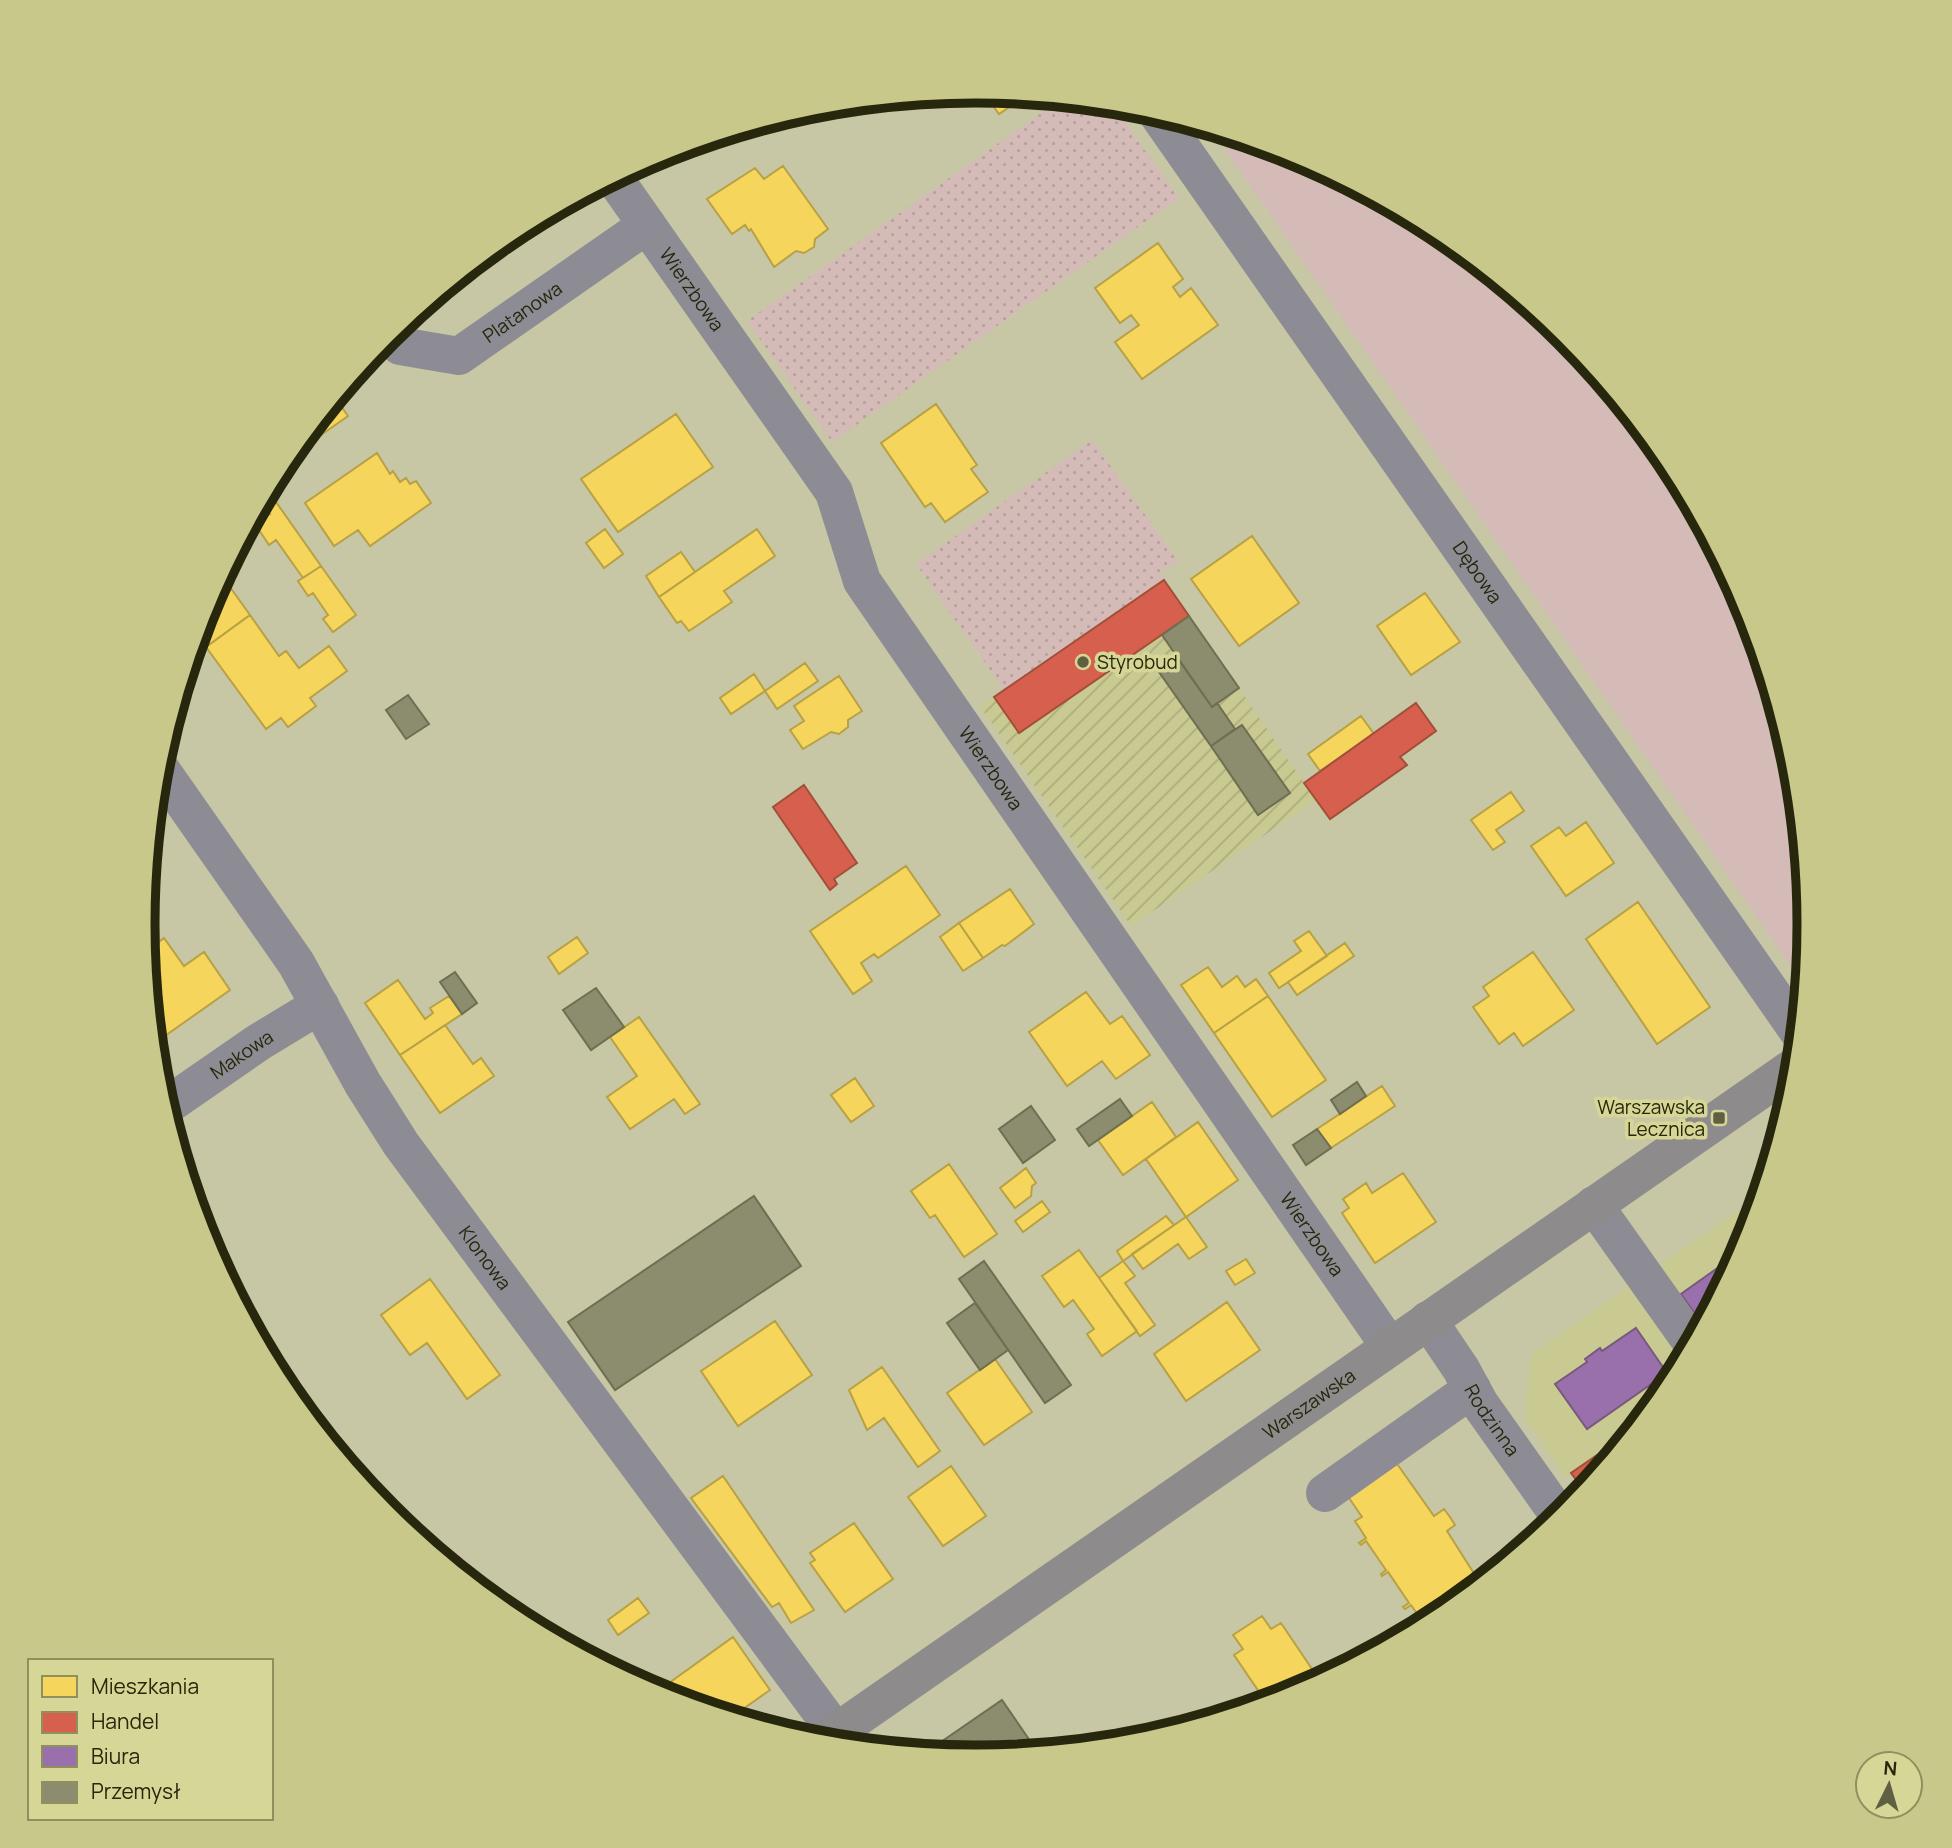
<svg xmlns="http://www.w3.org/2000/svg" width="1952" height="1848" font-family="Manrope,sans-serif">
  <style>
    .built { fill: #c9c992 }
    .industrial { fill: url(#industrial-furrows) }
    .grass { fill: url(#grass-dots) }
    .garden { fill: #d4bbb8 }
    .homes { fill: #f6d55c; stroke: #b8a144; stroke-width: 2 }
    .shops { fill: #d6604d; stroke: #a24f3a; stroke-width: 2 }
    .offices { fill: #9970ab; stroke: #775a7c; stroke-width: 2 }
    .industry { fill: #8c8c6e; stroke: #6e6e51; stroke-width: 2 }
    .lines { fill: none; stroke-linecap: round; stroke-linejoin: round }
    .minor { stroke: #8d8c94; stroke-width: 38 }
    .major { stroke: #8d8b8b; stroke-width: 38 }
    .poi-dot { fill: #5f5f42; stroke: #d6d696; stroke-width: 2.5 }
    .labels { text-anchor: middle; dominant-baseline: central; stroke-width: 7; stroke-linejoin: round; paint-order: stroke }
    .street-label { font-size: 19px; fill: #27270d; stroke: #d6d696 }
    .poi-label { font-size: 19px; fill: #27270d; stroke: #d6d696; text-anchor: start }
    .rim { fill: none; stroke: #27270d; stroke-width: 9 }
  </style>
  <defs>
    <pattern id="industrial-furrows" width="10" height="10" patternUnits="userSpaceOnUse" patternTransform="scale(1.75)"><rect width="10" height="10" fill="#c9c992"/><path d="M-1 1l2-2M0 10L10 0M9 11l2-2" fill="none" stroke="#adad7d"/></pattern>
    <pattern id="grass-dots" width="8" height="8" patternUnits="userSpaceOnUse" patternTransform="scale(1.75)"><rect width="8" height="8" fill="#d4bbb8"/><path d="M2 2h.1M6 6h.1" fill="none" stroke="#b6a19d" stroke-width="1.8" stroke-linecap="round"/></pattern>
  </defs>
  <rect width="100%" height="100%" fill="#c7c7a5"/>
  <!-- built -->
  <path class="built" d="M 1760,1195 L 1745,1243 L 1668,1387 L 1584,1490 L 1572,1474 L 1565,1477 L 1525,1418 L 1532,1354 Z"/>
  <!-- industrial -->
  <path class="industrial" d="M 1164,580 L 1316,800 L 1131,926 L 980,706 Z"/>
  <!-- grass -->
  <path class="grass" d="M 1061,99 L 1112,104 L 1179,198 L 832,442 L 747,321 Z
    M 1092,440 L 1178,561 L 1160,573 L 1164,580 L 1004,690 L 916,564 Z"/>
  <!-- garden -->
  <path class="garden" d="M 1211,129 L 1295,155 L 1439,232 L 1565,335 L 1669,462 L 1746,606 L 1793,762 L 1809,924 L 1802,982 Z"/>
  <!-- homes -->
  <path class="homes" d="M 983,92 L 1015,95 L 1011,98 L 1015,103 L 999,114 Z
    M 711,138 L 695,150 L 691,144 Z
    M 783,166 L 828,229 L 815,239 L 814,247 L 804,253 L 796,251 L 774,267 L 751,229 L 749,231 L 745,225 L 732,234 L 707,199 L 755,168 L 764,179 Z
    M 552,211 L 553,213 L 526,233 L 523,231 L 516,236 L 518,238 L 500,251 L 496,246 L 514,231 Z
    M 1158,243 L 1183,279 L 1173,287 L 1180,297 L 1191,288 L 1218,325 L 1142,379 L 1115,342 L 1139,325 L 1131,315 L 1120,323 L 1095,288 Z
    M 496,246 L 500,251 L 482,265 L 480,261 L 472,266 L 474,270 L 446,290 L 445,287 Z
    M 335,398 L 348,416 L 314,440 L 307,432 Z
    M 936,404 L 977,465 L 971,469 L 988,492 L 945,522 L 931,503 L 925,507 L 881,443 Z
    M 676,414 L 713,467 L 618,532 L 581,479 Z
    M 377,453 L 390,474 L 393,471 L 400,482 L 406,478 L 410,484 L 416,481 L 431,503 L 370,546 L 358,530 L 334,546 L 305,503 Z
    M 269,492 L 321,566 L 303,578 L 276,540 L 269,545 L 255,524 L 270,514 L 261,503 Z
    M 605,529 L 623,554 L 604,568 L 586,543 Z
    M 757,529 L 775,556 L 724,591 L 732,602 L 689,631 L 681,621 L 677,623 L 659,597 Z
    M 1252,536 L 1299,603 L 1239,646 L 1191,579 Z
    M 681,552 L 695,572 L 659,597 L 646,576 Z
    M 321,566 L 356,615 L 333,632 L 323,619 L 328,615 L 313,593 L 308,596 L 298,581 Z
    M 222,576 L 250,615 L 206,647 L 197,635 L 207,605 Z
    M 1425,593 L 1460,642 L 1411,675 L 1377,626 Z
    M 250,615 L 279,656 L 286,651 L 299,668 L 329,646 L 347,671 L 310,698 L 316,706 L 288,727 L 281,718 L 266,729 L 206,647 Z
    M 805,663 L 818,681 L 777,709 L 765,691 Z
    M 754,674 L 765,691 L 731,714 L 720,698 Z
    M 839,676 L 862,711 L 848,720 L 848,727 L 839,734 L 831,732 L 803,749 L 790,730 L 804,721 L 794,706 Z
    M 1361,716 L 1374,734 L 1320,771 L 1308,754 Z
    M 1511,792 L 1524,811 L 1496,830 L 1505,842 L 1493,850 L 1471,820 Z
    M 1586,822 L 1614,863 L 1566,896 L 1531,846 L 1559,827 L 1566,836 Z
    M 906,866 L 940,915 L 878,958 L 874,954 L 861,963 L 872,981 L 853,994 L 810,931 Z
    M 1010,889 L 1034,924 L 1005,946 L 1002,945 L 983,958 L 959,923 Z
    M 1638,902 L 1710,1007 L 1657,1044 L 1586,939 Z
    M 959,923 L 983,958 L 963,971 L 940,937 Z
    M 1309,931 L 1327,956 L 1279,988 L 1269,973 L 1301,951 L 1294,941 Z
    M 577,937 L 588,953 L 559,974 L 548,957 Z
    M 164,938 L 184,966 L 204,952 L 230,990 L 155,1043 L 146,952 Z
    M 1345,943 L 1354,956 L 1297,995 L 1288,982 Z
    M 1533,952 L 1574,1010 L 1523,1046 L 1514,1033 L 1499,1044 L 1473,1007 L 1489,996 L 1483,987 Z
    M 1208,967 L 1222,987 L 1237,976 L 1245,987 L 1256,979 L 1268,996 L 1214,1033 L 1181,985 Z
    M 398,980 L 425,1019 L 433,1013 L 430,1008 L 449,996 L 462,1014 L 400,1055 L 365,1003 Z
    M 1086,992 L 1110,1024 L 1122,1016 L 1150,1055 L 1116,1079 L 1102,1061 L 1067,1086 L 1029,1032 Z
    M 1268,996 L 1326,1080 L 1272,1117 L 1214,1033 Z
    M 639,1017 L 700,1104 L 685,1114 L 674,1099 L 630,1129 L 607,1097 L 637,1076 L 610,1037 Z
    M 445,1025 L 473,1064 L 481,1058 L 494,1076 L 440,1113 L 400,1055 Z
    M 855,1078 L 874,1106 L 851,1122 L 831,1095 Z
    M 1382,1086 L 1395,1106 L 1331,1148 L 1317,1129 Z
    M 1152,1102 L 1176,1137 L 1123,1175 L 1098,1140 Z
    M 1198,1122 L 1238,1180 L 1186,1217 L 1146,1159 Z
    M 949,1164 L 997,1234 L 964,1257 L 935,1215 L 930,1218 L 911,1191 Z
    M 1026,1168 L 1036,1183 L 1032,1186 L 1031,1196 L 1015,1208 L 1000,1188 Z
    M 1403,1173 L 1436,1222 L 1375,1263 L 1342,1213 L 1349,1208 L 1343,1199 L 1366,1183 L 1372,1193 Z
    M 1042,1201 L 1050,1212 L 1023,1232 L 1015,1221 Z
    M 1166,1216 L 1174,1225 L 1123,1261 L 1117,1251 Z
    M 1186,1217 L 1207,1247 L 1189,1259 L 1178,1244 L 1143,1269 L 1132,1254 Z
    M 1079,1250 L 1137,1331 L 1102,1356 L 1087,1334 L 1094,1329 L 1073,1300 L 1064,1307 L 1042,1276 Z
    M 1246,1259 L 1255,1273 L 1235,1285 L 1226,1271 Z
    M 1123,1261 L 1135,1276 L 1125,1283 L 1155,1325 L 1140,1336 L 1099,1278 Z
    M 430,1279 L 500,1375 L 467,1399 L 427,1343 L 410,1355 L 381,1315 Z
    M 1227,1302 L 1260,1350 L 1186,1401 L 1154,1354 Z
    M 775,1321 L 812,1375 L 738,1426 L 701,1371 Z
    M 995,1359 L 1032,1412 L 984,1445 L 947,1393 Z
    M 882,1367 L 940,1451 L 918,1467 L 884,1418 L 867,1430 L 849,1390 Z
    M 1395,1461 L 1434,1516 L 1444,1509 L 1450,1517 L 1455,1525 L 1447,1531 L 1480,1583 L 1432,1620 L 1430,1617 L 1423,1622 L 1411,1605 L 1405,1609 L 1403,1607 L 1409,1603 L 1388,1572 L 1382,1576 L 1381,1574 L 1386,1570 L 1366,1541 L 1361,1545 L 1359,1543 L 1366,1538 L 1355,1521 L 1362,1517 L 1347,1495 Z
    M 951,1466 L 986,1516 L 943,1546 L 908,1497 Z
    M 723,1476 L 814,1610 L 791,1623 L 779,1603 L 772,1607 L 691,1498 Z
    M 854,1523 L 893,1579 L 845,1612 L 810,1563 L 815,1560 L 810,1553 Z
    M 638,1598 L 649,1613 L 618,1635 L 608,1620 Z
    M 1262,1616 L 1271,1629 L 1281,1623 L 1316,1675 L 1283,1697 L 1266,1702 L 1234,1655 L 1243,1649 L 1233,1635 Z
    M 568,1636 L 579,1649 L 576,1650 L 560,1642 Z
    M 733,1637 L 770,1690 L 733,1716 L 661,1695 L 658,1691 Z
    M 651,1681 L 658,1691 L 661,1695 L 644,1686 Z"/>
  <!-- shops -->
  <path class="shops" d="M 1164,580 L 1189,616 L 1019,733 L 994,697 Z
    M 1416,703 L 1436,731 L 1400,757 L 1407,765 L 1330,819 L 1304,783 Z
    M 804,785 L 857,863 L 834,879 L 837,884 L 830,890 L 773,807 Z
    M 1597,1455 L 1605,1465 L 1584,1490 L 1571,1473 Z"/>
  <!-- offices -->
  <path class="offices" d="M 1740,1252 L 1702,1324 L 1681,1294 Z
    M 1636,1328 L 1667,1373 L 1587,1429 L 1555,1384 L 1587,1362 L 1585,1359 L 1600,1348 L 1602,1351 Z"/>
  <!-- industry -->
  <path class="industry" d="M 1189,616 L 1239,688 L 1212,707 L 1162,635 Z
    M 1178,659 L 1212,707 L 1217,703 L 1235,729 L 1211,746 L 1159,672 Z
    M 408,695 L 429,724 L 406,739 L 386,710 Z
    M 1242,725 L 1290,793 L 1258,815 L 1211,746 Z
    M 455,972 L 477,1003 L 462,1014 L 440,982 Z
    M 596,988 L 624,1027 L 591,1050 L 563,1010 Z
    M 1357,1082 L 1366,1096 L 1340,1114 L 1331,1100 Z
    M 1120,1099 L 1132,1116 L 1089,1146 L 1077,1129 Z
    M 1031,1106 L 1055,1140 L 1023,1163 L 999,1129 Z
    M 1317,1129 L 1331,1148 L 1306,1165 L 1293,1145 Z
    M 754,1196 L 801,1266 L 615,1390 L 568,1322 Z
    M 984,1261 L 1071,1385 L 1045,1403 L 959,1279 Z
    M 975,1303 L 1008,1350 L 980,1370 L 947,1323 Z
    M 1002,1700 L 1037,1751 L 976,1757 L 945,1754 L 938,1744 Z"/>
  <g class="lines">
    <!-- minor -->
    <g class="minor">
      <path id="s1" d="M 1157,113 L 1798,1031"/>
      <path id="s2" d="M 614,178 L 834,492 L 862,581 L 1390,1347"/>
      <path id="s3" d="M 390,332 L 400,346 L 459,356 L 647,225"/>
      <path id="s4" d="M 159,767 L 296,963 L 363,1084 L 401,1144 L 836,1732"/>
      <path id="s5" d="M 165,1107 L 259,1042 L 320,1005"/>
      <path d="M 1594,1205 L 1692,1343"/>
      <path id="s6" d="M 1428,1320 L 1461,1369 L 1480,1404 L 1560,1517"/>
      <path d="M 1325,1493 L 1472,1389"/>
    </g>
    <!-- major -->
    <path class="major" id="s7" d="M 822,1742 L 1795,1066"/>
  </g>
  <!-- markers -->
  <g class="poi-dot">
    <circle cx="1083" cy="662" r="7"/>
    <rect x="1712" y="1111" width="14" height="14" rx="3.5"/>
  </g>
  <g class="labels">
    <!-- street labels -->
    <g class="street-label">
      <text stroke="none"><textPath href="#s2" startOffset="136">Wierzbowa</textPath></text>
      <text stroke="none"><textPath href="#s3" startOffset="154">Platanowa</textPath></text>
      <text stroke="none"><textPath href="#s1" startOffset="560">Dębowa</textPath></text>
      <text stroke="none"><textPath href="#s2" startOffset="704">Wierzbowa</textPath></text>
      <text stroke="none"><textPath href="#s5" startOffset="93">Makowa</textPath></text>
      <text stroke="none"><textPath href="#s2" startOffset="1270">Wierzbowa</textPath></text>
      <text stroke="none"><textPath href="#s4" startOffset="590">Klonowa</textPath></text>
      <text stroke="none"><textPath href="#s7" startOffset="593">Warszawska</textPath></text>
      <text stroke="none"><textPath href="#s6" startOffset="119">Rodzinna</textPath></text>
    </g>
    <!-- poi labels -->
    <g class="poi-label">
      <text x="1097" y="662">Styrobud</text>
      <text x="1705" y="1107" text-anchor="end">Warszawska<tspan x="1705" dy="22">Lecznica</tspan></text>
    </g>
  </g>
  <!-- crop -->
  <path d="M0 0H1952V1848H0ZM155 924a821 821 0 1 1 1642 0a821 821 0 1 1-1642 0Z" fill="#c8c88b" fill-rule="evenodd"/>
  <path class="rim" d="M155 924a821 821 0 1 1 1642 0a821 821 0 1 1-1642 0Z"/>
  <!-- legend -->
  <rect x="28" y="1659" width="245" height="161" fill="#d6d696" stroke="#90905f" stroke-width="2"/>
  <rect x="42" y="1676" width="35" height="21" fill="#f6d55c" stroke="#90905f" stroke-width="2"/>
  <text x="91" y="1694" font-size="21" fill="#27270d">Mieszkania</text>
  <rect x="42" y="1712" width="35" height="21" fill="#d6604d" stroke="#90905f" stroke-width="2"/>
  <text x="91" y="1729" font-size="21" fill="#27270d">Handel</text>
  <rect x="42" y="1746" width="35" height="21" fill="#9970ab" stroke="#90905f" stroke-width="2"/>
  <text x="91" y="1764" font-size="21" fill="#27270d">Biura</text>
  <rect x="42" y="1782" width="35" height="21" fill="#8c8c6e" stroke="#90905f" stroke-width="2"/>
  <text x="91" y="1799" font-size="21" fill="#27270d">Przemysł</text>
  <!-- north arrow -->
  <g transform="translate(1889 1785) rotate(5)"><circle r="33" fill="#d6d696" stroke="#90905f" stroke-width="2"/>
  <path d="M0-5L12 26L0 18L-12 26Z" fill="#5f5f42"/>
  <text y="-10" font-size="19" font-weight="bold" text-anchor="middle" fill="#27270d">N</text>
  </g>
</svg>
